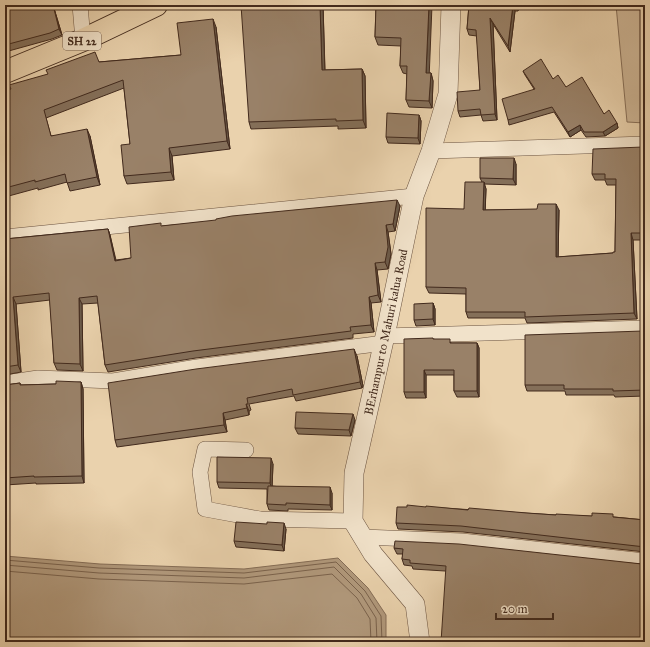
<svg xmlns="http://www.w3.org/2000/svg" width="650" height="647" font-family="'IM FELL Great Primer',serif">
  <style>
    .green { fill: #cdb595; stroke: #887059 }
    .water { fill: #b1997c; stroke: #856d56 }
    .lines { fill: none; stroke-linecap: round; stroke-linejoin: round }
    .shore { stroke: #7a624c; stroke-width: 1 }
    .minor-casing { stroke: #6c5441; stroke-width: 16 }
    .tertiary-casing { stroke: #6c5441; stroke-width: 20 }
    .primary-casing { stroke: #422a1d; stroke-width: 24 }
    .minor { stroke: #f1e2ca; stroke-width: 15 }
    .tertiary { stroke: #f1e2ca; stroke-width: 19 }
    .primary { stroke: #ead2ad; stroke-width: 22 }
    .wall { fill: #846f59; stroke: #422a1d }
    .shaded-wall { fill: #6b5a49; stroke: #422a1d }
    .building { fill: #998168; stroke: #422a1d }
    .labels { text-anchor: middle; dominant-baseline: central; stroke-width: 3; stroke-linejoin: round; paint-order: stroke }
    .shield { fill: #f1e2ca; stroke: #766151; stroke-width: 1 }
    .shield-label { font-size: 11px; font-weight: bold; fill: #422a1d }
    .street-label { font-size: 12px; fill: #422a1d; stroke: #f1e2ca }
  </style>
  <rect width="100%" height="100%" fill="#ead2ad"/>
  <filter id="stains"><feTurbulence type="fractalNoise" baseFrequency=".005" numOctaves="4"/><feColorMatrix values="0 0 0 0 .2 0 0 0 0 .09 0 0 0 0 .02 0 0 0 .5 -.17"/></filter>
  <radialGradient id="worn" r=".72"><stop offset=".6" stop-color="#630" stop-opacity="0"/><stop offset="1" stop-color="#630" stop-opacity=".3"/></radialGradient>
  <!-- green -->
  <path class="green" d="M 616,5 L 645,5 L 645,123 L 627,122 Z"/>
  <!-- water -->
  <path class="water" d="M 5,556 L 100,564 L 244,569 L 338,558 L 368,588 L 386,615 L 386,642 L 5,642 Z"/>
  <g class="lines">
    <!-- shore -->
    <path class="shore" d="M 5,560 L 99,568 L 244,573 L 336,562 L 365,591 L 381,616 L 382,642
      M 5,565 L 99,573 L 244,578 L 334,567 L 361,594 L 376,618 L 377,642
      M 5,571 L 99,579 L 244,584 L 332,574 L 357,598 L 370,619 L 371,642"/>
    <!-- minor casing -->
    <g class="minor-casing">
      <path id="minor" d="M 80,5 L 83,40
        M 431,151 L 645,144
        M 5,237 L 414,196
        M 385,336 L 645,328
        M 5,383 L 38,378 L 113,381 L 197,367 L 384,343
        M 246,450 L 205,449 L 200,472 L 205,509 L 260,519 L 353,521
        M 363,537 L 462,541 L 645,561"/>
    </g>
    <!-- tertiary casing -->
    <g class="tertiary-casing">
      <path id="tertiary" d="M 420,642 L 415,604 L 373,554 L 353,521 L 354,473 L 385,336 L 414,196 L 431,151 L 448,94 L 451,5"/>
    </g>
    <!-- primary casing -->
    <g class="primary-casing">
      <path id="primary" d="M 5,72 L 83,40 L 156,5"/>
    </g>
    <!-- minor -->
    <use href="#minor" class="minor"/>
    <!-- tertiary -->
    <use href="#tertiary" class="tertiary"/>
    <!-- primary -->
    <use href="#primary" class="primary"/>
  </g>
  <!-- wall -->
  <path class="wall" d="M 5,5 L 53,5 L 62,35 L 52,39 L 5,52 Z
    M 323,5 L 325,70 L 362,69 L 365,76 L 366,128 L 338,129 L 338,126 L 251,129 L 249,122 Z
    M 376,5 L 429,73 L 431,73 L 433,81 L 432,108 L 409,107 L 406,100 L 407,74 L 403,73 L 400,66 L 401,46 L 378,45 L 375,37 Z
    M 469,5 L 519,5 L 518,11 L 515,11 L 510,52 L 493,24 L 497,120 L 483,121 L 481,115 L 460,117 L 458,111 L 480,90 L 477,36 L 469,35 L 467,29 Z
    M 216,27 L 230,149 L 172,156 L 174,180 L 127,184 L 124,176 L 130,144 L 124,88 L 46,118 L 51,136 L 90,136 L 100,185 L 70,191 L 67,182 L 38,190 L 38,188 L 5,197 L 5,91 L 99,62 L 181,55 Z
    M 523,71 L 553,79 L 566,87 L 617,123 L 618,128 L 605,136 L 586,137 L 581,130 L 570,137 L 554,112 L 509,125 L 508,120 L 534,89 L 525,75 Z
    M 419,115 L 421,121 L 420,144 L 388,143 L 386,137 Z
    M 645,146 L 645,240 L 633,240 L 637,319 L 527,323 L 525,318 L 468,318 L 466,312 L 466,294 L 429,293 L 426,287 L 464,209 L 482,182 L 480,178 L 516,164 L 516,185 L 484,184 L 486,189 L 485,210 L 559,210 L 558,257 L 613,253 L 615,252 L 616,185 L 607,185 L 605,180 L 595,180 L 592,174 Z
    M 400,206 L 395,231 L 388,232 L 391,254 L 388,269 L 377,270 L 381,302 L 371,303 L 374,332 L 353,334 L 353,338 L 196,358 L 108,372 L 105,365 L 98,303 L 82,304 L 83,371 L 57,370 L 54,363 L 50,300 L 16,304 L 21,372 L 5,375 L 5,239 L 108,229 L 110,235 L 116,260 L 131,258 L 162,226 Z
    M 433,303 L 435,309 L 435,325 L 416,326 L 414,320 Z
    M 645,330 L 645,396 L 615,397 L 614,395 L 566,395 L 565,391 L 527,391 L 525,385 Z
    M 433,339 L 452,343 L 477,343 L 479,348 L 479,397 L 457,397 L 454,391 L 454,375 L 426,375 L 426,398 L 406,398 L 404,392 Z
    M 357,356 L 363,386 L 362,388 L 296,401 L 294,396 L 249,404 L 251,410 L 249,411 L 249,415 L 225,420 L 227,432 L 117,447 L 115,440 Z
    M 81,382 L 83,389 L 84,483 L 36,484 L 36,483 L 5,485 L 5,385 L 20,383 L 21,385 L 56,384 Z
    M 355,420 L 351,436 L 298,434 L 295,428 Z
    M 273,464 L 272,486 L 332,493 L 332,510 L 288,509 L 288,511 L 269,510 L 267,504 L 267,489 L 219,488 L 217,482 Z
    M 426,507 L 556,515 L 614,517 L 645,520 L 645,552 L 463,532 L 398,529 L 396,523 Z
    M 267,524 L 286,529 L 284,551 L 236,547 L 234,541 Z
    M 394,548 L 642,564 L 645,642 L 445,571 L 413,569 L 412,566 L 404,565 L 402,559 L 403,554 L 397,554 Z"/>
  <!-- shaded-wall -->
  <path class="shaded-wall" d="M 53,5 L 62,35 L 59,29 Z
    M 320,5 L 323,5 L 325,77 L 322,70 Z
    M 429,5 L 432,5 L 429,80 L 426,73 Z
    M 513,5 L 515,11 L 510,52 L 508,46 Z
    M 516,5 L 519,5 L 518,11 Z
    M 490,18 L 493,24 L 497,120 L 495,114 Z
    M 213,19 L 216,27 L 230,149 L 227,141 Z
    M 362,69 L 365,76 L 366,128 L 363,120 Z
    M 431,73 L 433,81 L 432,108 L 429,101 Z
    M 419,115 L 421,121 L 420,144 L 418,138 Z
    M 617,123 L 618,128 L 605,136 L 603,132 Z
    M 580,125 L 581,130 L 570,137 L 568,132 Z
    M 87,129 L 90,136 L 100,185 L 97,177 Z
    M 169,148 L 172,156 L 174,180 L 171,172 Z
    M 514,158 L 516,164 L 516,185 L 513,179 Z
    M 484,182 L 486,189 L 485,216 L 483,210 Z
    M 397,200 L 400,206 L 395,231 L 393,224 Z
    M 556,204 L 559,210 L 558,263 L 556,257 Z
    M 386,225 L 388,232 L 391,254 L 388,269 L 385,262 Z
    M 108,229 L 110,235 L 117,268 L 115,261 Z
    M 631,233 L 633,240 L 637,319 L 634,313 Z
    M 375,263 L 377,270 L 381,302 L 378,295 Z
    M 13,297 L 16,304 L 21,372 L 18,365 Z
    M 369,297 L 371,303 L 374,332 L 371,325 Z
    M 79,298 L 82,304 L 83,371 L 80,364 Z
    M 433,303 L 435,309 L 435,325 L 433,319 Z
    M 477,343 L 479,348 L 479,397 L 477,391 Z
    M 354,349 L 357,356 L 363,386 L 362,388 L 360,382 Z
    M 424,370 L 426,375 L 426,398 L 424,392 Z
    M 81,382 L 83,389 L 84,483 L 82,476 Z
    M 246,404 L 249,411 L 249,415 L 247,408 Z
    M 223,413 L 225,420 L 227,432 L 224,425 Z
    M 353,414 L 355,420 L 351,436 L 349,430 Z
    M 271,458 L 273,464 L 272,489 L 270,483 Z
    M 330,487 L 332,493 L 332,510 L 330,505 Z
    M 284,523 L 286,529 L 284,551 L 282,545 Z"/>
  <!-- building -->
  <path class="building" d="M 5,5 L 53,5 L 59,29 L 50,33 L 5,45 Z
    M 241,5 L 320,5 L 322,70 L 362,69 L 363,120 L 336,121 L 336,119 L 249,122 Z
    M 376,5 L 429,5 L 426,73 L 431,73 L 429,101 L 406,100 L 407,66 L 400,66 L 401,38 L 375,37 Z
    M 469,5 L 513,5 L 508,46 L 490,18 L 495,114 L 481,115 L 480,109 L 458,111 L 457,92 L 480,90 L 476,30 L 467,29 Z
    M 213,19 L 227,141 L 169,148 L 171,172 L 124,176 L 121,145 L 130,144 L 123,80 L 44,110 L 51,136 L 87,129 L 97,177 L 67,183 L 65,174 L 35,182 L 35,180 L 5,188 L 5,91 L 11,89 L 9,85 L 48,74 L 46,70 L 95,52 L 99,62 L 181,55 L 177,23 Z
    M 541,59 L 553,79 L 558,75 L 566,87 L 582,77 L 604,114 L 609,110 L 617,123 L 603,132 L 584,132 L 580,125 L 568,132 L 552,107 L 508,120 L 502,99 L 535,89 L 523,71 Z
    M 387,113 L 419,115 L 418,138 L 386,137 Z
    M 645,146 L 645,233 L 631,233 L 634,313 L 525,317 L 525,312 L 466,312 L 466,288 L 426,287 L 426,208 L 464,209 L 465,182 L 484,182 L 483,210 L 537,209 L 538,204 L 556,204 L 556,257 L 613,253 L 613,252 L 615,252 L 616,179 L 605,179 L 605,174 L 592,174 L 593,149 L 643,147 Z
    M 480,158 L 514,158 L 513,179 L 480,178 Z
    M 397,200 L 393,224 L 386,225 L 388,247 L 385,262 L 375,263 L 378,295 L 369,297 L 371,325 L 350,327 L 351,331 L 193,351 L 105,365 L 97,296 L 79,298 L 80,364 L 54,363 L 49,293 L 13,297 L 18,365 L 5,367 L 5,239 L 108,229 L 115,261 L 131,258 L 129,227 L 161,223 L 161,226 L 216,220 L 216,219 L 232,216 Z
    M 433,303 L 433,319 L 414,320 L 414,304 Z
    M 645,330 L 645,390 L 613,391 L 613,389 L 564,389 L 564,385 L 525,385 L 525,335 L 643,331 Z
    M 433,338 L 433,339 L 450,339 L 450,343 L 477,343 L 477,391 L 454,391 L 454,370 L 424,370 L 424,392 L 404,392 L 404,339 Z
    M 354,349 L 360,379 L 360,382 L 293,395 L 292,389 L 247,398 L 248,404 L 246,404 L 247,408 L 223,413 L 224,425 L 115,440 L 108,383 L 196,369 Z
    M 56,381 L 81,382 L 82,476 L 34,477 L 34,476 L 5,478 L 5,385 L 20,383 L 20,385 L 56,384 Z
    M 296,412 L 353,414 L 349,430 L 295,428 Z
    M 217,457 L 271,458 L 270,483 L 217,482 Z
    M 268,486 L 330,487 L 330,505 L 286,503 L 286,505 L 267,504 Z
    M 407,505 L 426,507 L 426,506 L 468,510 L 469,508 L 527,513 L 556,515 L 556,514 L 592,516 L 592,513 L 613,514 L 613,517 L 645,520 L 645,547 L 461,526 L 396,523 L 397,507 L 407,507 Z
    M 236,522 L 267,524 L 267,522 L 284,523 L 282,545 L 234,541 Z
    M 395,541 L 459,544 L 642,564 L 645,564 L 645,642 L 441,642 L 446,566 L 410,563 L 410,560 L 402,559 L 403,549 L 394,548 Z"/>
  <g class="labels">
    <!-- shield labels -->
    <rect class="shield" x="63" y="32" width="38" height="18" rx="3"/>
    <g class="shield-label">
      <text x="82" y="41">SH 22</text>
    </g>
    <!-- street labels -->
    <g class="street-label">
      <text transform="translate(386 332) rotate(-78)">BErhampur to Mahuri kalua Road</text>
    </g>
  </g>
  <!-- margin -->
  <rect width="650" height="647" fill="none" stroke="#ead2ad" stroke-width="20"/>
  <rect x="6" y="6" width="638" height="635" fill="none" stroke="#422a1d" stroke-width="2"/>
  <rect x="10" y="10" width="630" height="627" fill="none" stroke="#422a1d"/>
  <!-- scale -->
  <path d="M496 613v6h57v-6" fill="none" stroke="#422a1d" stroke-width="2"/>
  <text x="502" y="613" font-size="12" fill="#422a1d" stroke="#f1e2ca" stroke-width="3" paint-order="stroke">20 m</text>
  <rect width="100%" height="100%" filter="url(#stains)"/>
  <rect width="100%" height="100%" fill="url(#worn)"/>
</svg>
